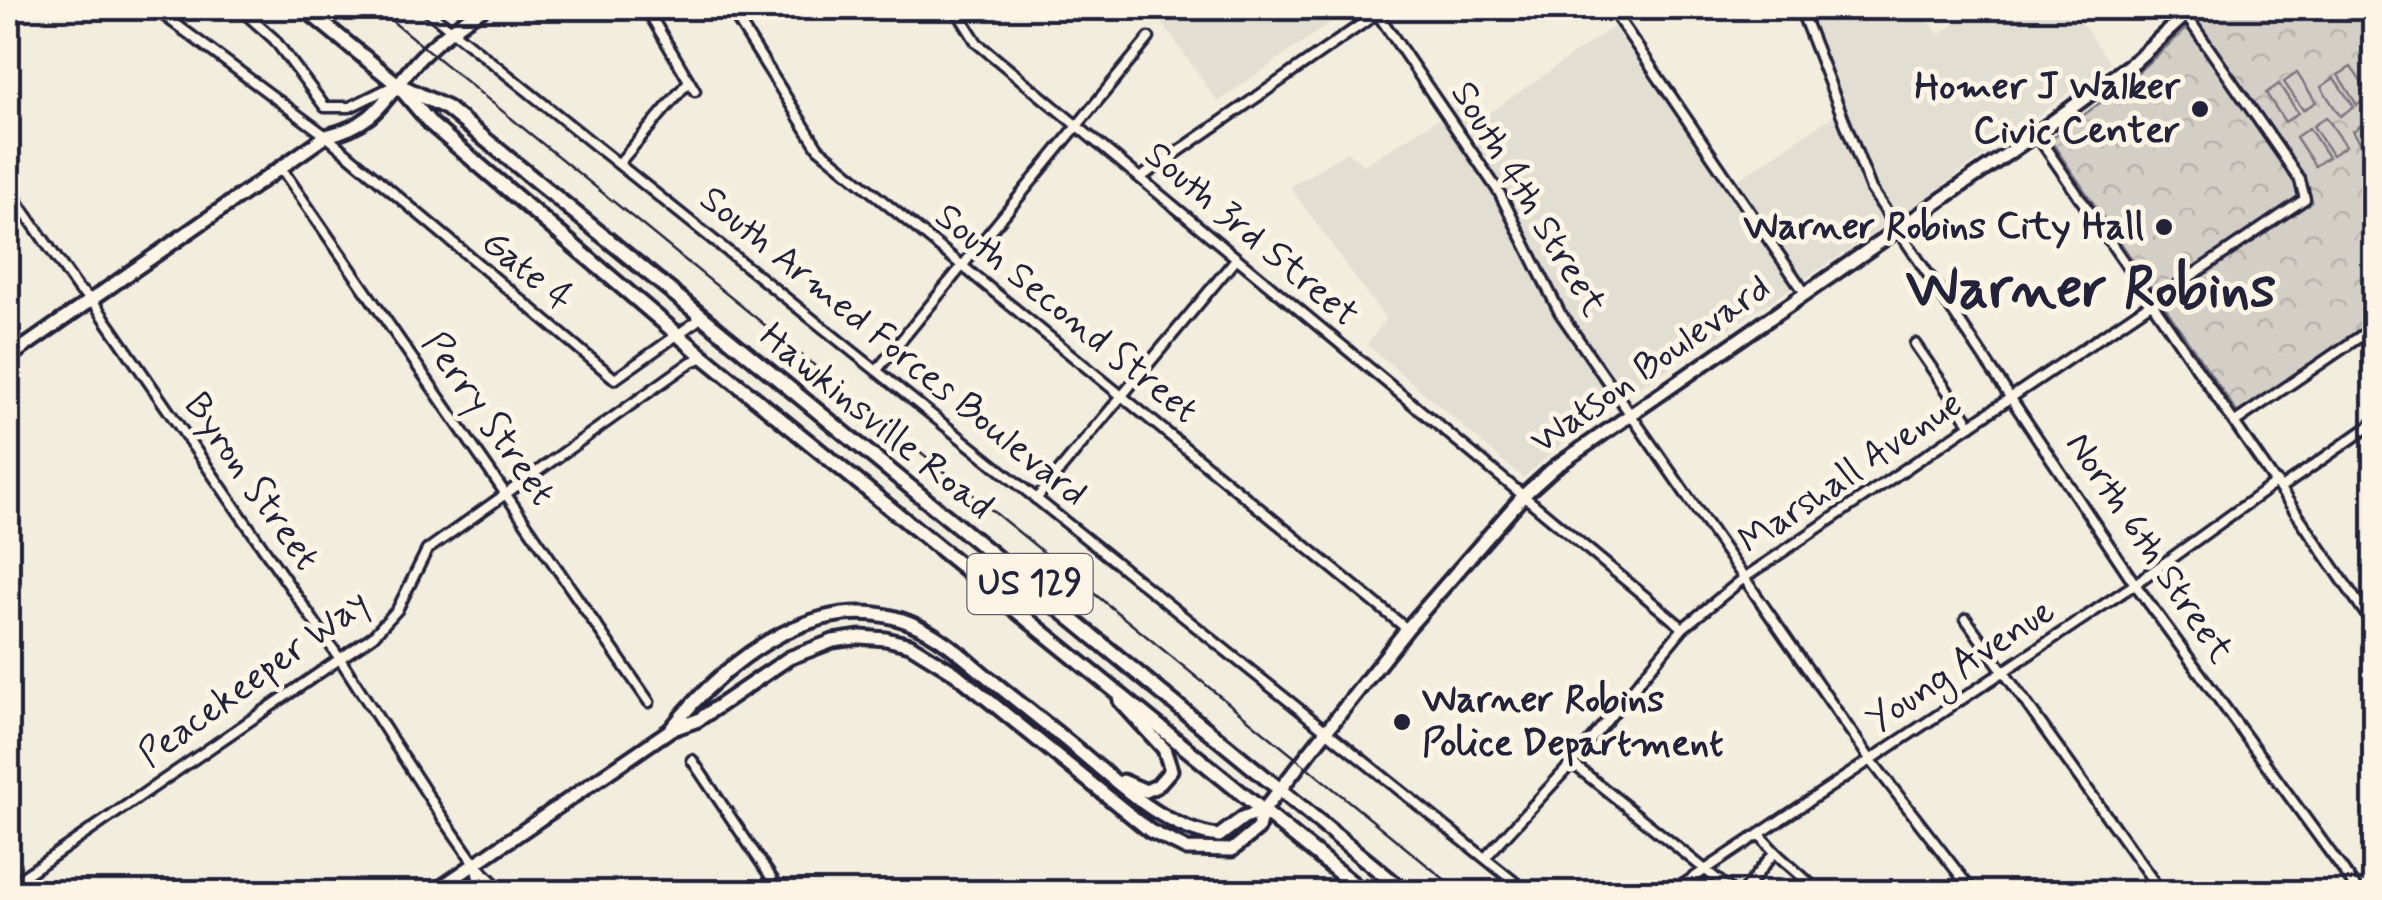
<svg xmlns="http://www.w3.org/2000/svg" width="2382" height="900" font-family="Mynerve,sans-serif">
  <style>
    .built { fill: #e3ded2 }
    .forest { fill: url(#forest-crowns); stroke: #7b7880; stroke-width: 2.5 }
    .garden { fill: #d4cfc6; stroke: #7b7880; stroke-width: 2.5 }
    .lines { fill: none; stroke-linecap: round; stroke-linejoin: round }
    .street-casing { stroke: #22223b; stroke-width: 15 }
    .secondary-casing { stroke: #22223b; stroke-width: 19 }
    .primary-casing { stroke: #22223b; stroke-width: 20 }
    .street { stroke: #fcf5e5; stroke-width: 8 }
    .secondary { stroke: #fcf5e5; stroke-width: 11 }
    .primary { stroke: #fcf5e5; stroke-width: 12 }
    .rail { stroke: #22223b; stroke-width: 2.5 }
    .poi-dot { fill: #22223b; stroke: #fcf5e5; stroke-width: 4 }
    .labels { text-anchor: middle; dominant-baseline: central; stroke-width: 10; stroke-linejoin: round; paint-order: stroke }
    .shield { fill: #fcf5e5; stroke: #63616e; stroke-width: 2.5 }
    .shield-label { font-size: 35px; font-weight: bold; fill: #22223b }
    .poi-label { font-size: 38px; font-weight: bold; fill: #22223b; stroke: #fcf5e5; text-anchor: end }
    .street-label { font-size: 38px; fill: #22223b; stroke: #fcf5e5 }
    .town-label { font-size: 58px; font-weight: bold; fill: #22223b; stroke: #fcf5e5 }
  </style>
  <defs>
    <pattern id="forest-crowns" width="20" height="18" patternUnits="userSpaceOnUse" patternTransform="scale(2.5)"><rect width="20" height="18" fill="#d4cfc6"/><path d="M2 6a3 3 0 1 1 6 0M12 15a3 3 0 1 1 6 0" fill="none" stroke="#b6b1ab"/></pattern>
  </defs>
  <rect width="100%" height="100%" fill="#f3edde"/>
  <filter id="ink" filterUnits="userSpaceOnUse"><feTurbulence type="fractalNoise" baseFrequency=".01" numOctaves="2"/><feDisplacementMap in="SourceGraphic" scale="20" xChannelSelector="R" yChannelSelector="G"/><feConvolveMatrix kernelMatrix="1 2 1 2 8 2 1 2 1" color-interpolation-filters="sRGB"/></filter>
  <g filter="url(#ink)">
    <!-- built -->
    <path class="built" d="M 1152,8 L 1351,8 L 1218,102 Z
      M 1807,8 L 1920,8 L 1939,35 L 1977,8 L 2071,8 L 2110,63 L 1909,210 L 1586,423 L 1523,478 L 1367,344 L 1386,320 L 1290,187 L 1347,152 L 1364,165 L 1459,106 L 1472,125 L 1613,27 L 1726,188 L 1846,107 Z"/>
    <!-- forest -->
    <path class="forest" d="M 2210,8 L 2374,8 L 2374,325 L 2241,418 L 2050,140 L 2120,88 Z"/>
    <!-- garden -->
    <path class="garden" d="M 2351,67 L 2371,96 L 2357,105 L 2338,75 Z
      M 2297,73 L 2316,102 L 2303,110 L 2284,82 Z
      M 2334,78 L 2354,107 L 2340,116 L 2321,87 Z
      M 2279,84 L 2298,113 L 2285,122 L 2266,93 Z
      M 2326,117 L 2346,146 L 2332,155 L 2313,126 Z
      M 2366,122 L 2374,135 L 2372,160 L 2353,131 Z
      M 2309,128 L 2328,157 L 2315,166 L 2296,137 Z"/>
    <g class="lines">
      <!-- street casing -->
      <g class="street-casing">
        <path id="street" d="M 154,8 L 326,136 L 615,379 L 701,318
          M 239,8 L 274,39 L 325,107 L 350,107 L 397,84
          M 424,8 L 1527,892
          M 646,8 L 695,91
          M 730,8 L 818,148 L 1407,629
          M 955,8 L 977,43 L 1683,628
          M 1611,8 L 1805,293
          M 1800,8 L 1871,189 L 2135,584 L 2359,892
          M 1377,13 L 1499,192 L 1560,313 L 1870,759 L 1973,892
          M 2036,134 L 2374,626
          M 620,162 L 689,81
          M 281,168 L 649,702
          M 1140,178 L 1385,8
          M 8,188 L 78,289 L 92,300 L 340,659 L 436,808 L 475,864 L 503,892
          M 1915,344 L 1971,425
          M 877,370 L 1149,38
          M 2235,422 L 2374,327
          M 2281,488 L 2374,423
          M 1036,499 L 1235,260
          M 1966,619 L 2161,892
          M 692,760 L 781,892
          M 1572,763 L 1733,892
          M 1760,834 C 1775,857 1799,871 1818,892
          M 1485,858 L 1572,763 L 1683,628 L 1744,578 L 2305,199 L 2300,180 L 2181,8
          M 475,864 L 481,892
          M 8,887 L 373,636 L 397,610 L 427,550 L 691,362 L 704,357
          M 1672,892 L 2135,584 L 2277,482
          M 1743,892 L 1773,854
          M 2211,892 L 2240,892"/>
      </g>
      <!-- secondary casing -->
      <g class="secondary-casing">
        <path id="secondary" d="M 8,358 L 326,136 C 382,123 385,94 421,57 C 441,37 461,22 484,8
          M 1120,701 L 1164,749 L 1171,770 L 1157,786 L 1146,791 L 1123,781
          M 670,730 C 727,658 828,579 923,629 C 947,641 969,662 990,679 C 1023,706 1057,732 1090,760 C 1125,790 1171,831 1219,836 L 1244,817 L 1262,812
          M 434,892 L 670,730 L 698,720 L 789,658 L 833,641 L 861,637 L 886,639 L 910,645 L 955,673 L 1150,831 L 1187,849 L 1232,850 L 1258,829 L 1262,812 L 1407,629 L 1525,494 L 1555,467 L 2036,134 L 2135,61 L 2193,8"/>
      </g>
      <!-- primary casing -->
      <g class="primary-casing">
        <path id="primary" d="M 304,8 L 397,84 L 431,124 L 704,357 L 1363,892
          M 403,87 L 447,108 C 765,371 1087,629 1405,892"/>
      </g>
      <!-- street -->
      <use href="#street" class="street"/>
      <!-- secondary -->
      <use href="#secondary" class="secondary"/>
      <!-- primary -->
      <use href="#primary" class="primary"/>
      <!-- rail -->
      <path class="rail" d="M 376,8 L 1460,892"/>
    </g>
  </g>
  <!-- markers -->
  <g class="poi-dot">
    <circle cx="2200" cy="109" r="10"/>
    <circle cx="2164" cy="227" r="10"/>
    <circle cx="1402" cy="722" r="10"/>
  </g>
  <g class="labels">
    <!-- shield labels -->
    <rect class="shield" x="967.5" y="554" width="125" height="60" rx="8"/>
    <g class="shield-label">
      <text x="1030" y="584">US 129</text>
    </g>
    <!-- poi labels -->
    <g class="poi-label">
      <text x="2180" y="87">Homer J Walker<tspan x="2180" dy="44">Civic Center</tspan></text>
      <text x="2144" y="227">Warner Robins City Hall</text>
      <text x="1422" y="700" text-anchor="start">Warner Robins<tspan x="1422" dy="44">Police Department</tspan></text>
    </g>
    <!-- street labels -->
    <g class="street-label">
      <text transform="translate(1528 199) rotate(59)">South 4th Street</text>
      <text transform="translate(1251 235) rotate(40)">South 3rd Street</text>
      <text transform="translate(527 271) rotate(39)">Gate 4</text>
      <text transform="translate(1066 314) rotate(39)">South Second Street</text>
      <text transform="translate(893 347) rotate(39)">South Armed Forces Boulevard</text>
      <text transform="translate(1651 365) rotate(-35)">Watson Boulevard</text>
      <text transform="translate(488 419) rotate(55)">Perry Street</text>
      <text transform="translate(876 422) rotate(39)">Hawkinsville Road</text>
      <text transform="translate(1851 473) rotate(-34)">Marshall Avenue</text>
      <text transform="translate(251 482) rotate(55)">Byron Street</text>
      <text transform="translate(2149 548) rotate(56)">North 6th Street</text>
      <text transform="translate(1961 666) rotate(-33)">Young Avenue</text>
      <text transform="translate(254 679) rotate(-36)">Peacekeeper Way</text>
    </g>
    <!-- town labels -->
    <g class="town-label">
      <text x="2091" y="290">Warner Robins</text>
    </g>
  </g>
  <!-- margin -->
  <rect width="2382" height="900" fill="none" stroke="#fcf5e5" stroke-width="40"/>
  <rect x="20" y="20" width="2342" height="860" fill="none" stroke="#22223b" stroke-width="4" filter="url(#ink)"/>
</svg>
